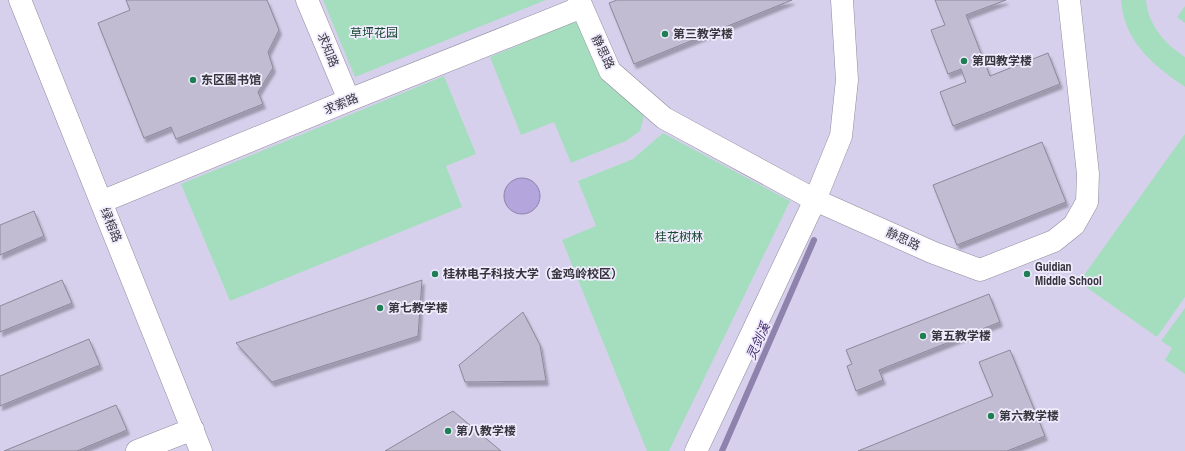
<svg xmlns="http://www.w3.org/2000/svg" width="1185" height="451" font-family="'Archivo Narrow','Noto Sans SC',sans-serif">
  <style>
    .built { fill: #d7d0ec }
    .green { fill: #a5debe }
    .water { fill: #b4a5dc; stroke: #8e83ac }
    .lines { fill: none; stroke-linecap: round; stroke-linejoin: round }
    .stream { stroke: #8e83ac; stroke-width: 6 }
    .building { fill: #c1bcd1; stroke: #8d889b; filter: url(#shadow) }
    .minor-casing { stroke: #908b9e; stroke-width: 23 }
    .minor { stroke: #fff; stroke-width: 22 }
    .poi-dot { fill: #1f7e54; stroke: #f0ecfd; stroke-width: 1.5 }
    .labels { text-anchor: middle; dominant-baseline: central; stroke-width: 3.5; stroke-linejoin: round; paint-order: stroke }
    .park-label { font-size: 12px; fill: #174731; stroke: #f0ecfd }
    .poi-label { font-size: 12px; font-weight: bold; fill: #37353d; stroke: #f0ecfd; text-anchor: start }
    .street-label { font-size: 12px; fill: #37353d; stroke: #f0ecfd }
    .water-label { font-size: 13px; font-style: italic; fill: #432b6c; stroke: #f0ecfd }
  </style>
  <defs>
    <filter id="shadow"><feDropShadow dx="2.5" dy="4.5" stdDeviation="1" flood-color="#0004"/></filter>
  </defs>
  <rect width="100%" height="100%" fill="#e3def3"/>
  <!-- built -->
  <path class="built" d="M 0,0 L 1185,0 L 1185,451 L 0,451 Z"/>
  <!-- green -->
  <path class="green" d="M 323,0 L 546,0 L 355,77 Z
    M 1121,0 L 1146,0 C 1148,25 1165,44 1185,57 L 1185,87 C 1153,65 1124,42 1121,0 Z
    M 1185,6 L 1185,23 L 1177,17 Z
    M 579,20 L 602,76 L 644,116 L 640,131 L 626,141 L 571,163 L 554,122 L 521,135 L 490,57 Z
    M 444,76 L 476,154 L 446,166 L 462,207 L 230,301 L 181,184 Z
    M 663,133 L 790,201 L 669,451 L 647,451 L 562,240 L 596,226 L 578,181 L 633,159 Z
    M 1185,134 L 1185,297 L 1157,337 L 1079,282 Z
    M 1185,308 L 1185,374 L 1165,360 L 1172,348 L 1161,341 Z"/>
  <!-- water -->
  <path class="water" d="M504 196a18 18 0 1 1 36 0a18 18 0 1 1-36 0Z"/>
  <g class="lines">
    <!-- stream -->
    <path class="stream" d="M 722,451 L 814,240"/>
  </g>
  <!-- building -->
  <path class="building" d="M 126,0 L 267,0 L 279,30 L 268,52 L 273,68 L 258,92 L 263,104 L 176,139 L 171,127 L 144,138 L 98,23 L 130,10 Z
    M 617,0 L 792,0 L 634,64 L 609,3 Z
    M 935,0 L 1006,0 L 966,15 L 990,76 L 1048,53 L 1060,84 L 953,126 L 940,92 L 966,82 L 961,69 L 948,74 L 931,30 L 945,25 Z
    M 1042,142 L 1066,202 L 957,245 L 933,185 Z
    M 34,211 L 44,236 L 0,255 L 0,225 Z
    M 62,280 L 72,303 L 0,332 L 0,306 Z
    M 422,280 L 418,336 L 272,382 L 236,343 Z
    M 989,294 L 1000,322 L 879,370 L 883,380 L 856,391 L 847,366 L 852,364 L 846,350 Z
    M 523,312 L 540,345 L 546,381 L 465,382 L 459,365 Z
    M 89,339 L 100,365 L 0,406 L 0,376 Z
    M 1010,350 L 1045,436 L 1007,451 L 858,451 L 993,396 L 979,362 Z
    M 116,405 L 127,430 L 77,451 L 4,451 Z
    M 453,411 L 501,451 L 385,451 Z"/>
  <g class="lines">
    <!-- minor casing -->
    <g class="minor-casing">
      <path id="minor" d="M 20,0 L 201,451
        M 307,0 L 349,100
        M 579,0 L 610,71 L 664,118 L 815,200 L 934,253 L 980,270 L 1054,241 L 1074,225 L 1087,202 L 1088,174 L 1069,0
        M 101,202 L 349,100 L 582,7
        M 137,451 L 193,429
        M 696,451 L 815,200 L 841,136 L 847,80 L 842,0"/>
    </g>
    <!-- minor -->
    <use href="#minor" class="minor"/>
  </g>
  <!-- markers -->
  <g class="poi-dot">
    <circle cx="665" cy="34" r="4"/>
    <circle cx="964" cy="61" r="4"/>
    <circle cx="193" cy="80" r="4"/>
    <circle cx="435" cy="274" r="4"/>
    <circle cx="1027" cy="274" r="4"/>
    <circle cx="380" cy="308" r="4"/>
    <circle cx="923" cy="336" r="4"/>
    <circle cx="991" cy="416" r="4"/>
    <circle cx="448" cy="431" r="4"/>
  </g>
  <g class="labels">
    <!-- park labels -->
    <g class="park-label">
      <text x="374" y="33">草坪花园</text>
      <text x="679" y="237">桂花树林</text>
    </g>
    <!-- poi labels -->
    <g class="poi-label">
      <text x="673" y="34">第三教学楼</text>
      <text x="972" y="61">第四教学楼</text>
      <text x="201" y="80">东区图书馆</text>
      <text x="1035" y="267">Guidian<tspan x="1035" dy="14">Middle School</tspan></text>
      <text x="443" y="274">桂林电子科技大学（金鸡岭校区）</text>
      <text x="388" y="308">第七教学楼</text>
      <text x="931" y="336">第五教学楼</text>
      <text x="999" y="416">第六教学楼</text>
      <text x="456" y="431">第八教学楼</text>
    </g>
    <!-- street labels -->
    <g class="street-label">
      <text transform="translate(328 50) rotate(68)">求知路</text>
      <text transform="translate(603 52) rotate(64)">静思路</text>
      <text transform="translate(341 104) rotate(-22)">求索路</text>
      <text transform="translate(111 225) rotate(68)">绿榕路</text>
      <text transform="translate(903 239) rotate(25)">静思路</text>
    </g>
    <!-- water labels -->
    <g class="water-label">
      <text transform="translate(758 341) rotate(-66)">灵剑溪</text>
    </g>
  </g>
</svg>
